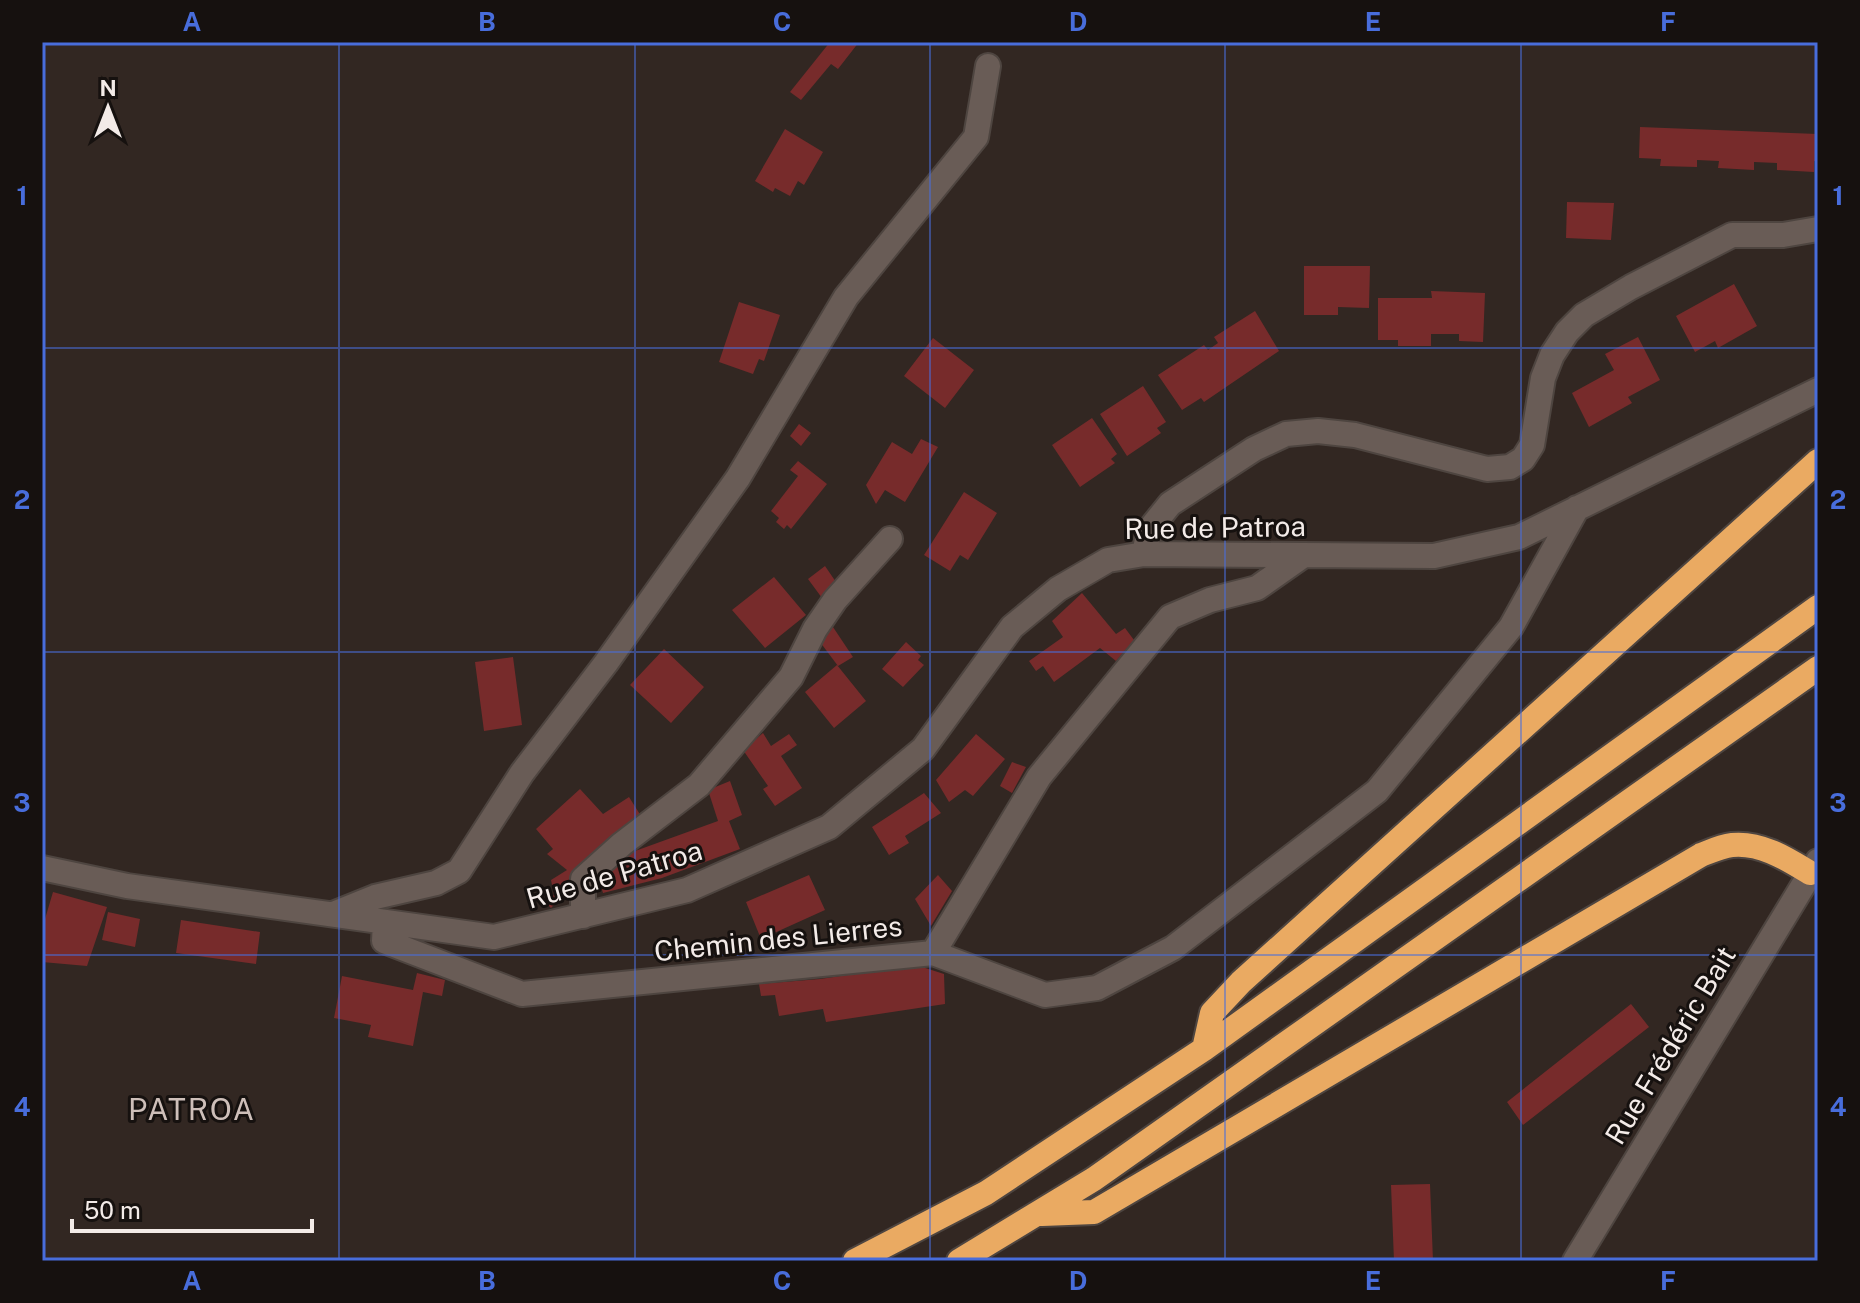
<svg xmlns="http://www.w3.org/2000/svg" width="1860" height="1303" font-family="'Public Sans',sans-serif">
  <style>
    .building { fill: #772b2b }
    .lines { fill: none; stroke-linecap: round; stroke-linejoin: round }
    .minor-casing { stroke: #4e4540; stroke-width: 28 }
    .highway-casing { stroke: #4e4540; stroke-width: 28 }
    .minor { stroke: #695c56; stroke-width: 24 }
    .highway { stroke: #eaaa62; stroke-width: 24 }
    .grid { fill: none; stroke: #486ddb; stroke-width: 2; stroke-opacity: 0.55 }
    .labels { text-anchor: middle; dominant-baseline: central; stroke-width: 6; stroke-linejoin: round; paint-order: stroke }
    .street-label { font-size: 28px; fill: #f3ebe8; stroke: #16110f }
    .neighbourhood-label { font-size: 30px; letter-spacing: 2px; fill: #cebfb9; stroke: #16110f }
    .neatline { fill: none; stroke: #486ddb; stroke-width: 3 }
    .grid-label { font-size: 26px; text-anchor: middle; font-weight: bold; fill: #486ddb }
  </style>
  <rect width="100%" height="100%" fill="#322722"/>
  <!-- building -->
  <path class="building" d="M 830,42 L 859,42 L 838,69 L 831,64 L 801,100 L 790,92 Z
    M 1640,127 L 1818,134 L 1818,162 L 1814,161 L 1814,172 L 1777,170 L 1777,163 L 1754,162 L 1754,170 L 1718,168 L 1719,161 L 1697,160 L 1697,167 L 1660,166 L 1661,159 L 1639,158 Z
    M 785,129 L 823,152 L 804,185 L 798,181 L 790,196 L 775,188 L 773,192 L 755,181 Z
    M 1567,202 L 1614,203 L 1611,240 L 1566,238 Z
    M 1304,266 L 1370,266 L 1369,308 L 1338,307 L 1338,315 L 1304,315 Z
    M 1734,284 L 1757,326 L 1718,348 L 1715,341 L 1695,352 L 1676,316 Z
    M 1431,291 L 1485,293 L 1483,342 L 1459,341 L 1459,334 L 1431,334 L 1431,346 L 1398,346 L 1398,340 L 1378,340 L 1378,298 L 1432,298 Z
    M 739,302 L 780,315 L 764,361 L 759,359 L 753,374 L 719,362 Z
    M 1255,311 L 1279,351 L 1204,402 L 1201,398 L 1182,410 L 1158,375 L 1204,345 L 1208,350 L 1218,343 L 1214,337 Z
    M 1638,337 L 1660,380 L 1628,397 L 1632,403 L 1589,427 L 1572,393 L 1614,370 L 1605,354 Z
    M 933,338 L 974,370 L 945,408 L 904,376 Z
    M 1143,386 L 1166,422 L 1157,428 L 1161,433 L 1127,456 L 1100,414 Z
    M 1092,418 L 1117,454 L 1111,459 L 1115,463 L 1080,487 L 1052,445 Z
    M 799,424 L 811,433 L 801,446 L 790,436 Z
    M 921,439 L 938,447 L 905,502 L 885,490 L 876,504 L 866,485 L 892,442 L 912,454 Z
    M 798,461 L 827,484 L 791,529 L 787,525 L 784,529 L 776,522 L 779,518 L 771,511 L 798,476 L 790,470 Z
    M 964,492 L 997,513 L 968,560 L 960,555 L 950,571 L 924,555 Z
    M 825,566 L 838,585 L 822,598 L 808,579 Z
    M 774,577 L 806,615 L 765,648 L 732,610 Z
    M 1082,593 L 1116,634 L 1125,628 L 1134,640 L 1116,661 L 1100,648 L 1054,682 L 1043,666 L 1036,671 L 1029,661 L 1063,637 L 1052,621 Z
    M 831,624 L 853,657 L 838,666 L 820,642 Z
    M 906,642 L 921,656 L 918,660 L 924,665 L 903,687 L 882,669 Z
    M 664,649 L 704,687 L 671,723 L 630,685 Z
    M 513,657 L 522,725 L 484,731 L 475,662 Z
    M 837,665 L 866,701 L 834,728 L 805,692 Z
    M 763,733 L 771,746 L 789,734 L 797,745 L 781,756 L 802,788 L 775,806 L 763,789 L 768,786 L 743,750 Z
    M 976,734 L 1005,759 L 973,796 L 965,790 L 949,802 L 936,780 Z
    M 1012,762 L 1026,767 L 1012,793 L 1000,786 Z
    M 730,781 L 742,815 L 729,821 L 740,849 L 662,878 L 603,893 L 598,877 L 624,855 L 718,821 L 708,790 Z
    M 580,789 L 603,814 L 629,797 L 641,816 L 551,908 L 545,902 L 554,895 L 551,880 L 567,870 L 547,854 L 553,849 L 536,829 Z
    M 924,793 L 941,813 L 905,836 L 909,843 L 889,855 L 872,827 Z
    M 809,875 L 825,910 L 761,939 L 746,902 Z
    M 938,875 L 952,891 L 931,926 L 915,899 Z
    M 53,892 L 107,907 L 87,966 L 42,962 L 42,919 L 45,919 Z
    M 108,912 L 140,919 L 135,947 L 102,940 Z
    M 181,920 L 260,932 L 256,964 L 176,953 Z
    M 916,965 L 944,974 L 945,1004 L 826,1022 L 823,1009 L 779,1016 L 775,995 L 761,996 L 759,984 L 820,979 Z
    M 417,973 L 445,980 L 442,996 L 423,992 L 413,1046 L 368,1037 L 371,1025 L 334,1018 L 342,976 L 413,990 Z
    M 1631,1004 L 1649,1027 L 1523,1125 L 1507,1102 Z
    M 1430,1184 L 1433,1261 L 1394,1261 L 1391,1185 Z"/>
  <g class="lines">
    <!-- minor casing -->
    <g class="minor-casing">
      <path id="minor" d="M 1144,554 L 1149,530 L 1170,504 L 1254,449 L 1286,434 L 1318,431 L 1355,435 L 1487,469 L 1510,467 L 1523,459 L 1532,445 L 1543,378 L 1552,355 L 1567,332 L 1584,315 L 1631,287 L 1732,235 L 1783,235 L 1818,229
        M 42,868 L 127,886 L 494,937 L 687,890 L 829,827 L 923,749 L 1012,627 L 1058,589 L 1108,560 L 1144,554 L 1434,556 L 1519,537 L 1818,390
        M 333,914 L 375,897 L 436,883 L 459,871 L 522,773 L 606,663 L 738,478 L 846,297 L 976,137 L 988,66
        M 583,916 L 583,879 L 622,844 L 699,785 L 791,677 L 815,629 L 835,600 L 890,539
        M 385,922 L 384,941 L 522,994 L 933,953 L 1039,777 L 1170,617 L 1210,600 L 1257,588 L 1304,555
        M 933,953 L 1045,995 L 1097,988 L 1173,948 L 1377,791 L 1511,627 L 1577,508
        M 1575,1261 L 1818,861"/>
    </g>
    <!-- highway casing -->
    <g class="highway-casing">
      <path id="highway" d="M 1204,1049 L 1212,1013 L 1241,982 L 1818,461
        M 1042,1214 L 1094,1212 L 1701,855 C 1711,851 1722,846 1732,845 C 1761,842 1787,859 1810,873
        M 855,1261 L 986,1193 L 1204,1049 L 1818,607
        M 959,1261 L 1094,1179 L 1818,668"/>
    </g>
    <!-- minor -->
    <use href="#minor" class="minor"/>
    <!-- highway -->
    <use href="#highway" class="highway"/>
  </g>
  <!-- grid -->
  <path class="grid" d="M 339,42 L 339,1261M 635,42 L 635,1261M 930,42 L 930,1261M 1225,42 L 1225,1261M 1521,42 L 1521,1261M 42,348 L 1818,348M 42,652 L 1818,652M 42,955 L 1818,955"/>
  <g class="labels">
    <!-- street labels -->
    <g class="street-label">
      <text transform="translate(1215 527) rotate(-1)">Rue de Patroa</text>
      <text transform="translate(614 874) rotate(-16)">Rue de Patroa</text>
      <text transform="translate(778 938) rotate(-6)">Chemin des Lierres</text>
      <text transform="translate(1670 1045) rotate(-59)">Rue Frédéric Bait</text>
    </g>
    <!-- neighbourhood labels -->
    <g class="neighbourhood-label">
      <text x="192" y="1109">PATROA</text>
    </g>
  </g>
  <!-- border -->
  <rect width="1860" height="1303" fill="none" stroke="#16110f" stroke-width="88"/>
  <!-- north arrow -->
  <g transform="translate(108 108)" stroke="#16110f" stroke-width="6" paint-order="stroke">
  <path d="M0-6L14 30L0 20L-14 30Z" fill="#f3ebe8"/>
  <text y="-12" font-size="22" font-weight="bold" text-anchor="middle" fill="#f3ebe8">N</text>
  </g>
  <!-- scale -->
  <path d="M72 1219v12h240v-12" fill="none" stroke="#f3ebe8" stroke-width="4"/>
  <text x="84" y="1219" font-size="24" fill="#f3ebe8" stroke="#16110f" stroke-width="6" paint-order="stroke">50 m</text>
  <rect x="44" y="44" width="1772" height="1215" class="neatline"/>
  <g class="grid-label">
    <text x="192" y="31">A</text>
    <text x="487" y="31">B</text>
    <text x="782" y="31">C</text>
    <text x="1078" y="31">D</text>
    <text x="1373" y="31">E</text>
    <text x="1668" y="31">F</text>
    <text x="22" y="205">1</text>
    <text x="1838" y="205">1</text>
    <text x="22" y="509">2</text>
    <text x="1838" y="509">2</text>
    <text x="22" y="812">3</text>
    <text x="1838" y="812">3</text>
    <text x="22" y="1116">4</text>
    <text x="1838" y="1116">4</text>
    <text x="192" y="1290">A</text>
    <text x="487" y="1290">B</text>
    <text x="782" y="1290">C</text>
    <text x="1078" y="1290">D</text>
    <text x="1373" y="1290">E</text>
    <text x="1668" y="1290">F</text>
  </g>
</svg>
